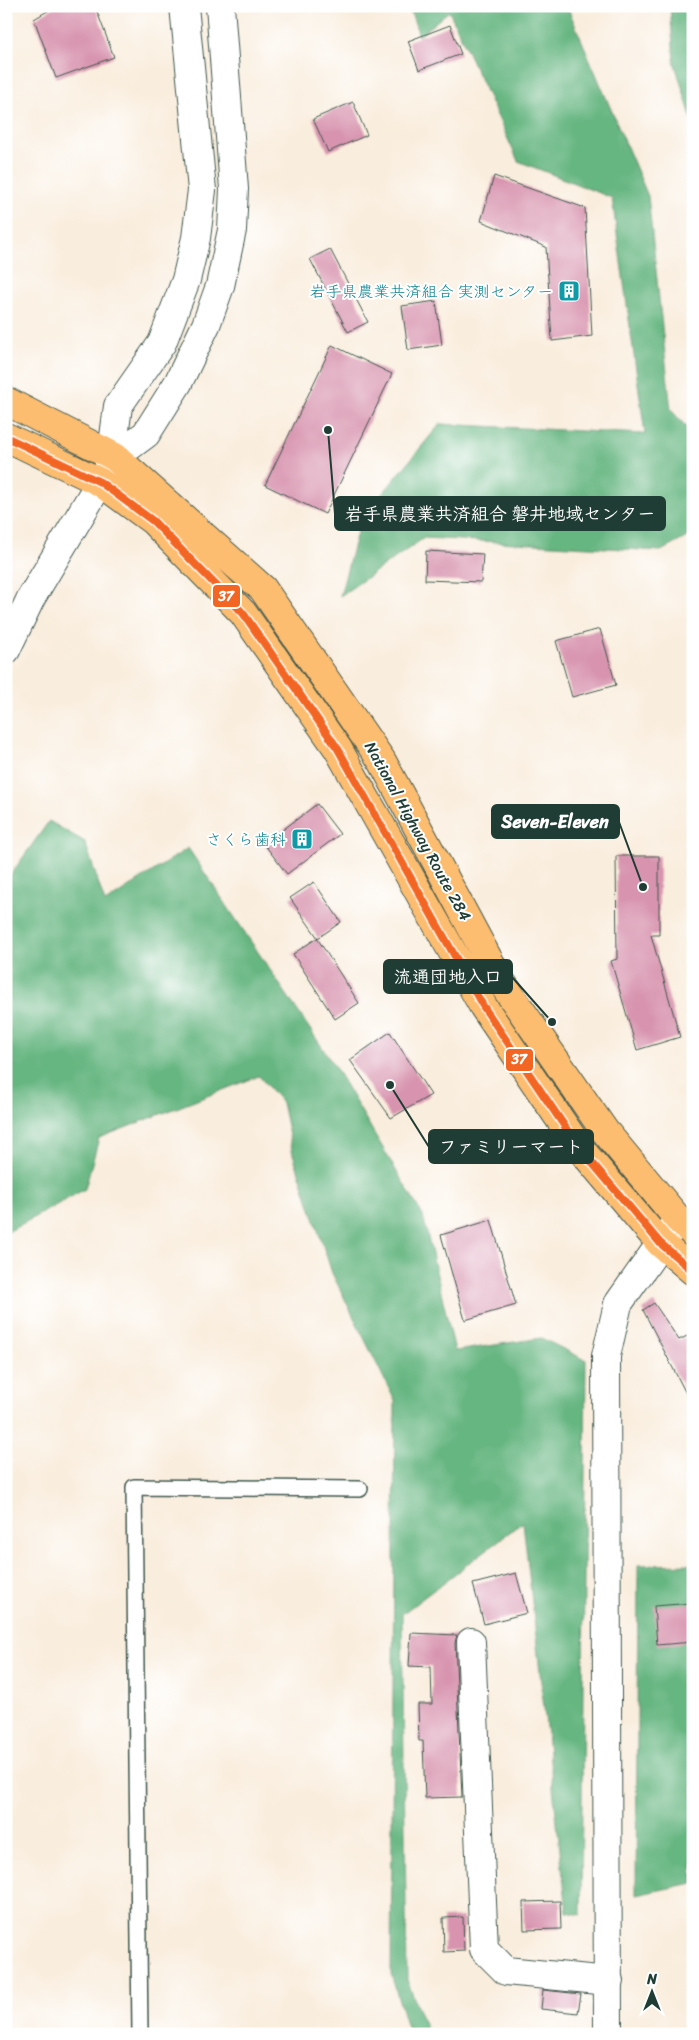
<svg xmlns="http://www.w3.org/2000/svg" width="699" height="2040" font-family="Sriracha,'Klee One',sans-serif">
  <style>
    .forest { fill: #66b681; stroke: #427a5a }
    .building { fill: #d894af }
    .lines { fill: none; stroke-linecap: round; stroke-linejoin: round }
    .service-casing { stroke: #40574d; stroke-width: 18 }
    .minor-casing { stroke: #40574d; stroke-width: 30 }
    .tertiary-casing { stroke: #40574d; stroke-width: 30 }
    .trunk-casing { stroke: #40574d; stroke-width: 30 }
    .service { stroke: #fff; stroke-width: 15 }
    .minor { stroke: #fff; stroke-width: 28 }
    .tertiary { stroke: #fff; stroke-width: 28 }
    .trunk { stroke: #fcbd6f; stroke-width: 28 }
    .bus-1-casing { stroke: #fff; stroke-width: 11 }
    .bus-1 { stroke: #f26522; stroke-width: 8 }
    .labels { text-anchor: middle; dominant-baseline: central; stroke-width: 4; stroke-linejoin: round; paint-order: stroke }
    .culture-label { font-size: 16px; fill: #0d838f; stroke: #fff; text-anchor: end }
    .street-label { font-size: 16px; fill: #1f3d34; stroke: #fff }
    .leader { fill: none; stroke: #1f3d34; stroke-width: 2 }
    .callout-dot { fill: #1f3d34; stroke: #fff; stroke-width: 2 }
    .callout { fill: #1f3d34; stroke: #1f3d34; stroke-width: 2 }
    .callout-label { font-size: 18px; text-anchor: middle; font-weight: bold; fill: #fff }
    .line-badge { stroke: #fff; stroke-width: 2 }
    .badge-label { font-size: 14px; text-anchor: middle; font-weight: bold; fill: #fff }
  </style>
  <rect width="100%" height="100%" fill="#fff"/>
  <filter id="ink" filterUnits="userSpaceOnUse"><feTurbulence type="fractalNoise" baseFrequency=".02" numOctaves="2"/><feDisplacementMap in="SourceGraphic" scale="10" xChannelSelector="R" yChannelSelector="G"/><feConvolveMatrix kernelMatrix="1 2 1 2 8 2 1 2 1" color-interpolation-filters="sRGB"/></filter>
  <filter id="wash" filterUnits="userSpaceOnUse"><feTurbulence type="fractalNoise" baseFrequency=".0096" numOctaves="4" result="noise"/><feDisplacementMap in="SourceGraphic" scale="20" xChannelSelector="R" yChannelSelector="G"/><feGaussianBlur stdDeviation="1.12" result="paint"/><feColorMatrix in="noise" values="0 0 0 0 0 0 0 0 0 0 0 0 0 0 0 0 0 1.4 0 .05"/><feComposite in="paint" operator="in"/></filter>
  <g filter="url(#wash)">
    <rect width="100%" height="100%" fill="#f9eddd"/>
    <!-- forest -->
    <path class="forest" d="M 411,6 L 567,6 L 648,196 L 671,410 L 693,434 L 693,534 L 661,551 L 424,538 L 340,596 L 360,521 L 440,424 L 645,434 L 612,198 L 518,161 L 449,11 L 419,36 L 410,9 Z
      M 670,6 L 693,6 L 693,123 L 674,61 Z
      M 49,821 L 85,842 L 105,903 L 188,848 L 332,1062 L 423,1216 L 455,1351 L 541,1338 L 586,1360 L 581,1915 L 567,1912 L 523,1522 L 402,1614 L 407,1980 L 428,2034 L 409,2034 L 391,1974 L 395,1401 L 332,1273 L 293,1154 L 282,1103 L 259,1076 L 99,1138 L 85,1189 L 6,1233 L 6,881 Z
      M 693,1564 L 693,1883 L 636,1895 L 638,1565 Z"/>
    <g id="blocks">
      <!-- building -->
      <path class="building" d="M 56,6 L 95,6 L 114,57 L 56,78 L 34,19 Z
        M 450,25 L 461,54 L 419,70 L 408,41 Z
        M 353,102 L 367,135 L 328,152 L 313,119 Z
        M 494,176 L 585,208 L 592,336 L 552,341 L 546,247 L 481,221 Z
        M 330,249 L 368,322 L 348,332 L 310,259 Z
        M 436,301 L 442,345 L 408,350 L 402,306 Z
        M 332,345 L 392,374 L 325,514 L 265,485 Z
        M 426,551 L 483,554 L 481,582 L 425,580 Z
        M 600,629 L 616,685 L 572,697 L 556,641 Z
        M 317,804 L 340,834 L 287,874 L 264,844 Z
        M 616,856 L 659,856 L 659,935 L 651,935 L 680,1037 L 637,1050 L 611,961 L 617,959 Z
        M 314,882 L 341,922 L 318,938 L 290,898 Z
        M 317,938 L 359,1003 L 335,1019 L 293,954 Z
        M 390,1032 L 431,1095 L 391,1118 L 350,1060 Z
        M 491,1220 L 516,1305 L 465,1320 L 441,1235 Z
        M 654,1303 L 679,1340 L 687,1336 L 693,1347 L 693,1407 L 643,1310 Z
        M 516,1573 L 527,1613 L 484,1624 L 473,1584 Z
        M 693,1603 L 693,1642 L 657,1645 L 654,1606 Z
        M 411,1633 L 457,1635 L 455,1643 L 462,1797 L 425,1798 L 423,1741 L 419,1741 L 418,1704 L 432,1704 L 431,1667 L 409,1666 Z
        M 560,1901 L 561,1929 L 524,1930 L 523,1902 Z
        M 463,1917 L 464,1951 L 444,1952 L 443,1918 Z
        M 543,1990 L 581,1994 L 578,2013 L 541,2009 Z"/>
    </g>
  </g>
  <g filter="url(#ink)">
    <use href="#blocks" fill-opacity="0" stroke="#40574d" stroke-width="1"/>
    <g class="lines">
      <!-- service casing -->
      <g class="service-casing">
        <path id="service" d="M 140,2034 L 134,1487 L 360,1489"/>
      </g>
      <!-- minor casing -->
      <g class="minor-casing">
        <path id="minor" d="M 471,1642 L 484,1949 L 506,1971 L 609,1981"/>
      </g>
      <!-- tertiary casing -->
      <g class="tertiary-casing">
        <path id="tertiary" d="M 115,457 L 114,437 L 118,406 L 162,343 L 186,280 L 196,238 L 202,190 L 184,6
          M 6,650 L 31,598 L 115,457 L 146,434 L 178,383 L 206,325 L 220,286 L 232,230 L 234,189 L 220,6
          M 608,2034 L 606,1356 L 618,1304 L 678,1219"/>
      </g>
      <!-- trunk casing -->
      <g class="trunk-casing">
        <path id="trunk" d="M 6,401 L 115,457 L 263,589 L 382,761 L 498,977 L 604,1130 L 678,1219 L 693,1233
          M 6,437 L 100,482 L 153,521 L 243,613 L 338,749 L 483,1006 L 578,1146 L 660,1243 L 693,1271"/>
      </g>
      <!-- service -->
      <use href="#service" class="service"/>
      <!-- minor -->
      <use href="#minor" class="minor"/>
      <!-- tertiary -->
      <use href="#tertiary" class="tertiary"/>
      <!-- trunk -->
      <use href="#trunk" class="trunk"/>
      <!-- bus-1 casing -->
      <g class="bus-1-casing">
        <path id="bus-1" d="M 6,437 L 100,482 L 153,521 L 243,613 L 338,749 L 483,1006 L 578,1146 L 660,1243 L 693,1271"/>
      </g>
      <!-- bus-1 -->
      <use href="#bus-1" class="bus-1"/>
    </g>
  </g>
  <!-- icons -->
  <defs>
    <g id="building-square" transform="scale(1.125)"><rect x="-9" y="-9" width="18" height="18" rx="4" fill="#0f9aa8" stroke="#fff"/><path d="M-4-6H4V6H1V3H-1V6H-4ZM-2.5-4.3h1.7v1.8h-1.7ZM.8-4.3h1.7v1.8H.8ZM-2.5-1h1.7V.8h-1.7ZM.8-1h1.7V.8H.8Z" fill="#fff"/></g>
  </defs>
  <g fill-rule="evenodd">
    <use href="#building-square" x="569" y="291"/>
    <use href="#building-square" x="302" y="839"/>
  </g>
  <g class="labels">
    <!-- culture labels -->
    <g class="culture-label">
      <text x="553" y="291">岩手県農業共済組合 実測センター</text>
      <text x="286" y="839">さくら歯科</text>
    </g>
    <!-- street labels -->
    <g class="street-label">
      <text transform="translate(418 831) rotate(61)">National Highway Route 284</text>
    </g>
  </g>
  <!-- callouts -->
  <path class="leader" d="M328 430L335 514M643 887L619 822M552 1022L512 977M390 1085L429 1147"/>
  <g class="callout-dot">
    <circle cx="328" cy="430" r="5"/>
    <circle cx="643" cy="887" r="5"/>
    <circle cx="552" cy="1022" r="5"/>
    <circle cx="390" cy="1085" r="5"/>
  </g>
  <g class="callout">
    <rect x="335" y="497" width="330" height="33" rx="5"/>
    <rect x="492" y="805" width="127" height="33" rx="5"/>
    <rect x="384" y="960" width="128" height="33" rx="5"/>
    <rect x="429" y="1130" width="164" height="33" rx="5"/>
  </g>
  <g class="callout-label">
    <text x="500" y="520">岩手県農業共済組合 磐井地域センター</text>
    <text x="555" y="828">Seven-Eleven</text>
    <text x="448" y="983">流通団地入口</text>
    <text x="511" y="1153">ファミリーマート</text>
  </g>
  <g class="line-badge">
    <rect x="212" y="584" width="29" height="24" rx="5" fill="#f26522"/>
    <rect x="505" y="1048" width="29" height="24" rx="5" fill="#f26522"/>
  </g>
  <g class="badge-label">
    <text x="226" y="601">37</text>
    <text x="519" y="1064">37</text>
  </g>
  <!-- margin -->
  <rect width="699" height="2040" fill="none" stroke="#fff" stroke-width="25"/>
  <!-- north arrow -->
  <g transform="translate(652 1992)" stroke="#ffffff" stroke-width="4" paint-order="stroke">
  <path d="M0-4L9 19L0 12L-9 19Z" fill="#1f3d34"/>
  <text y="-8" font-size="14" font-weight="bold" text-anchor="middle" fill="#1f3d34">N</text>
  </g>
</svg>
